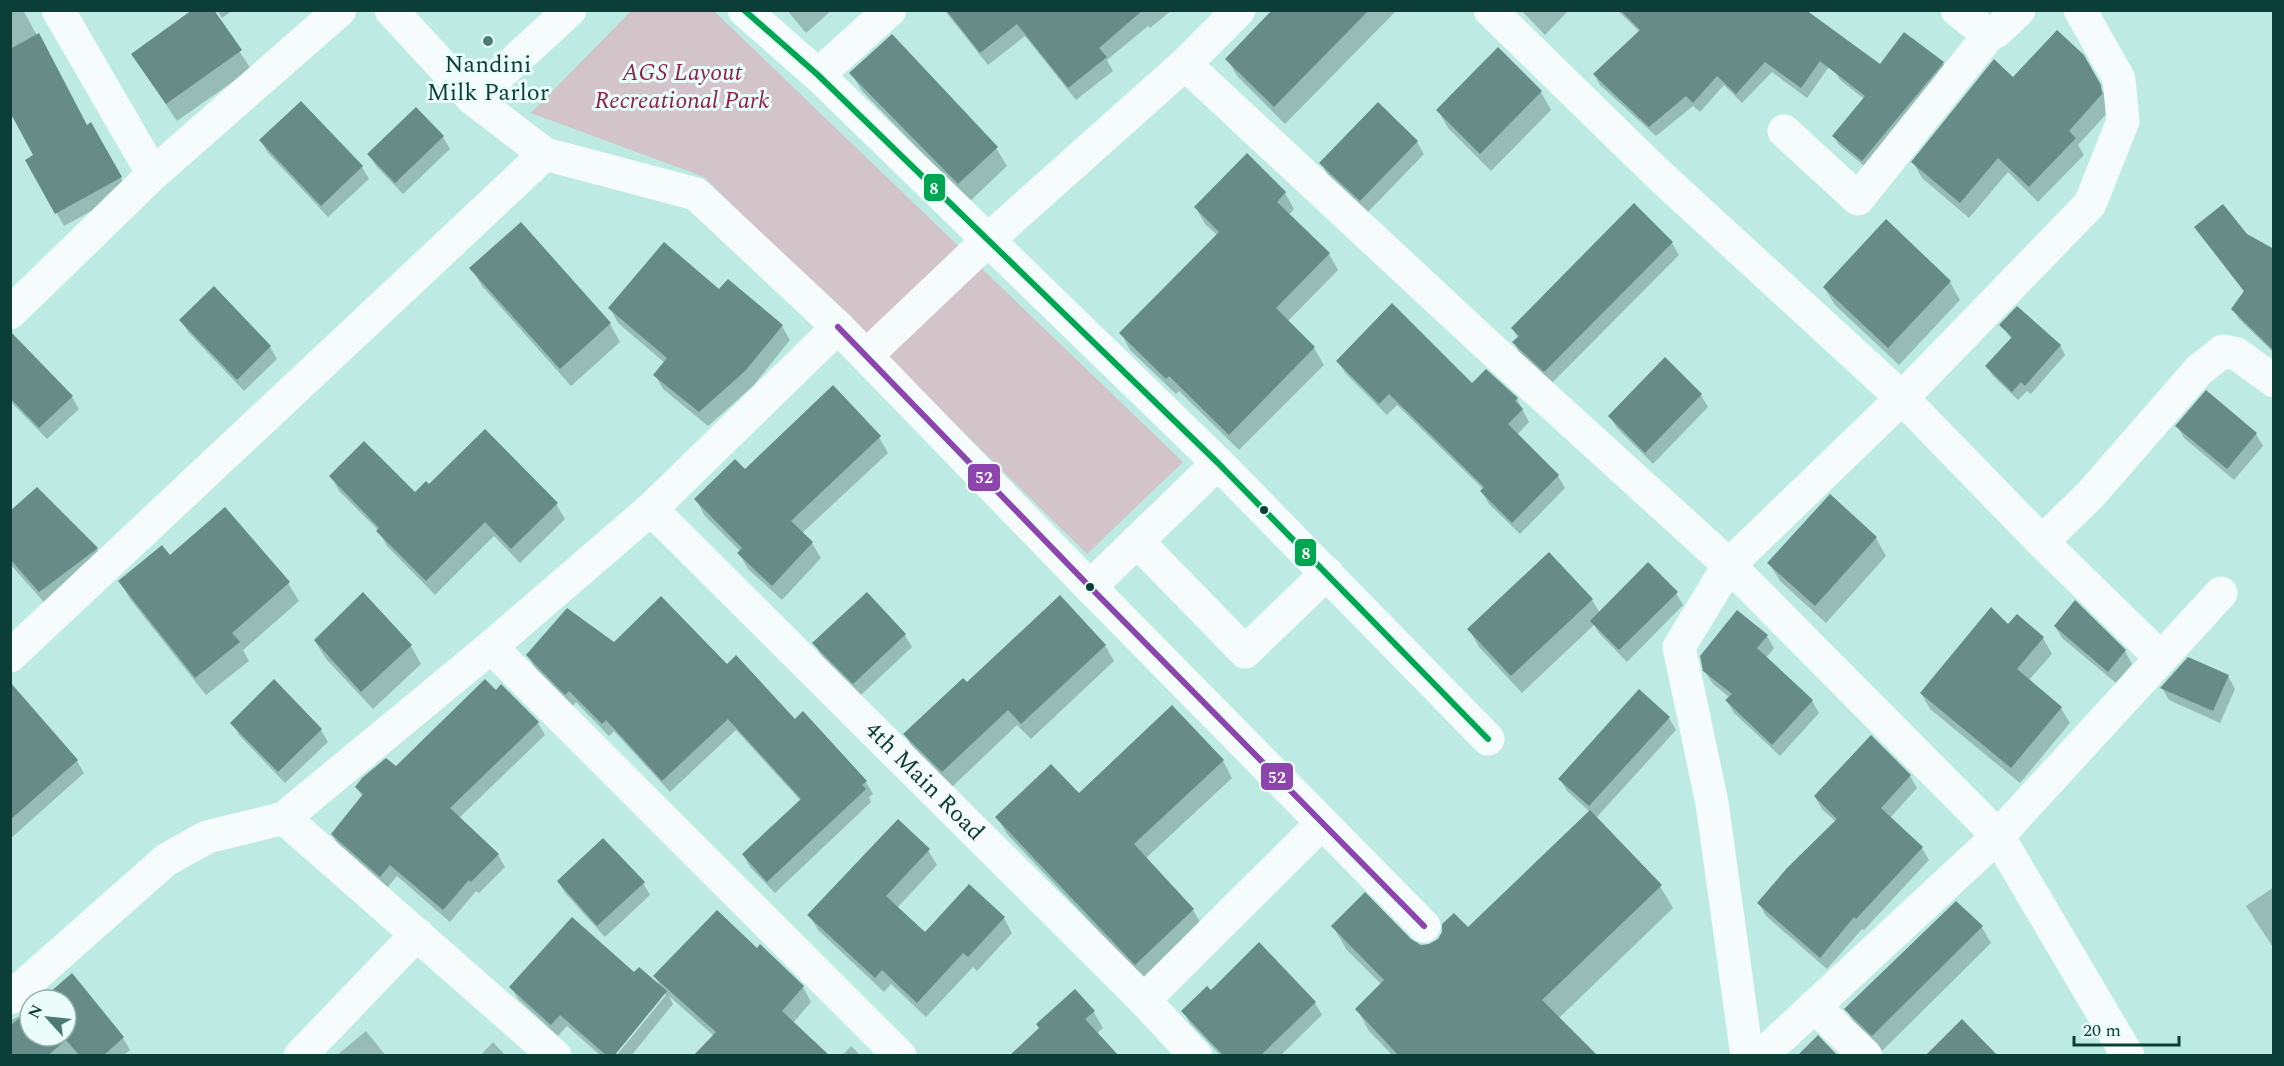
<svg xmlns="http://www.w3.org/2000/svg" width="2284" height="1066" font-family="Spectral,serif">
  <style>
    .green { fill: #d2c4c9 }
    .shadow { fill: #0003 }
    .building { fill: #678c88 }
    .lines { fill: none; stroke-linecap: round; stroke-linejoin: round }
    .minor { stroke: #f5fcfb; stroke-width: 33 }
    .bus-1-casing { stroke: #eafdfa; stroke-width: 10 }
    .bus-2-casing { stroke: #eafdfa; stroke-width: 10 }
    .bus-1 { stroke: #00a651; stroke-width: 6 }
    .bus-2 { stroke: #8e44ad; stroke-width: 6 }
    .poi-dot { fill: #4a7b74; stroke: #eafdfa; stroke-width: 2 }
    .bus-dot { fill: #0c3e38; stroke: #eafdfa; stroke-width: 2 }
    .labels { text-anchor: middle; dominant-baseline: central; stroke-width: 6; stroke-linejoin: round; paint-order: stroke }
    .poi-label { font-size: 24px; fill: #0c3e38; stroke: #eafdfa }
    .park-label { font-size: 24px; font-style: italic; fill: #92214a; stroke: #eafdfa }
    .street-label { font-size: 24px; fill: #0c3e38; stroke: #eafdfa }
    .line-badge { stroke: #eafdfa; stroke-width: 2 }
    .badge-label { font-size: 16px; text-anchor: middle; font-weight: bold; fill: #fff }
  </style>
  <rect width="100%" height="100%" fill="#bdebe4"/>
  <!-- green -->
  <path class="green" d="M 631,11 L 714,11 L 1183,462 L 1087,554 L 704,177 L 531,113 Z"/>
  <!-- shadow -->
  <path class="shadow" d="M 10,10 L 23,10 L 87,126 L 91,124 L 128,191 L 64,226 L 27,160 L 35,156 L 10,113 Z
    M 212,10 L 251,69 L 177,121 L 132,54 Z
    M 217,10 L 233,10 L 222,18 Z
    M 787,10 L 832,10 L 806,33 Z
    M 1172,10 L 1150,28 L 1148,26 L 1107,60 L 1113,71 L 1076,100 L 1025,36 L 988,65 L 945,11 Z
    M 1275,10 L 1397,10 L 1285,124 L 1238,77 L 1227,59 Z
    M 1521,10 L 1569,10 L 1545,35 Z
    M 1617,10 L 1774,10 L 1835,58 L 1807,98 L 1772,72 L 1742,103 L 1724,85 L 1700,112 L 1693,106 L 1656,136 L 1600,85 L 1594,74 L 1640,32 Z
    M 2083,56 L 2109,102 L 2110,110 L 2078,145 L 2084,155 L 2038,202 L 2008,172 L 1969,218 L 1922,178 L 1913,162 L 2014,79 Z
    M 1943,63 L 1948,72 L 1868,169 L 1839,145 L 1834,136 L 1864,99 L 1840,80 L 1835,71 Z
    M 851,73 L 996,148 L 1007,166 L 969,202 L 862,91 Z
    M 1541,92 L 1551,110 L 1491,171 L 1448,128 L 1438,110 Z
    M 1378,104 L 1417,142 L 1424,154 L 1368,212 L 1328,175 L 1321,163 Z
    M 443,137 L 450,149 L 403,194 L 376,166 L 369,154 Z
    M 261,141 L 362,167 L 369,179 L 328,217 L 268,153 Z
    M 1285,193 L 1294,209 L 1289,215 L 1329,254 L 1338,270 L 1287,322 L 1314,348 L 1324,365 L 1239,450 L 1179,391 L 1176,394 L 1130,350 L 1121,333 L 1217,235 L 1205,224 L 1196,208 Z
    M 2196,228 L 2246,235 L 2274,250 L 2274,353 L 2239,319 L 2233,309 L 2245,293 Z
    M 1672,243 L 1679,255 L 1552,383 L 1521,355 L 1514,343 L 1518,338 L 1512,328 Z
    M 471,268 L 610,324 L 620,342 L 571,386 L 482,286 Z
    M 1950,282 L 1960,300 L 1899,365 L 1835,305 L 1824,287 Z
    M 214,288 L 270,347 L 277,359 L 244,391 L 188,332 L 181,320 Z
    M 720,291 L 782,326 L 790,340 L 753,386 L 708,426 L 663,389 L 655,375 L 665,363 L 618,323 L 610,308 Z
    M 2001,325 L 2060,345 L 2065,355 L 2031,394 L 2027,391 L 2018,400 L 1993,376 L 1987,367 L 2012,340 Z
    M 10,333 L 72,397 L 79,409 L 47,439 L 10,401 Z
    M 1665,359 L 1701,395 L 1708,407 L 1653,464 L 1617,428 L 1610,416 Z
    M 1338,361 L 1472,385 L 1517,399 L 1529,422 L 1517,435 L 1558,476 L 1565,488 L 1520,534 L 1489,504 L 1482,492 L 1484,490 L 1397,405 L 1387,415 L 1345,373 Z
    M 2207,392 L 2256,434 L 2263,446 L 2234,480 L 2184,438 L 2177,426 Z
    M 879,437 L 888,453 L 802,533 L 812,543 L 821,558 L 782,600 L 748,569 L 739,553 L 741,552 L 704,515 L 696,499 L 745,471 Z
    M 331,476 L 415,494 L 429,486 L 556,504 L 565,519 L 520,563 L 494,536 L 435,595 L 387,546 L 378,530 L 339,491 Z
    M 10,513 L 97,549 L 107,567 L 50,609 L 10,564 Z
    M 1876,538 L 1886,556 L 1826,623 L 1780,581 L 1769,563 Z
    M 170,558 L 288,583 L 299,601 L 243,650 L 249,661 L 206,695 L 130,599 L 120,581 Z
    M 1676,593 L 1683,605 L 1627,662 L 1599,633 L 1594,625 L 1522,693 L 1479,647 L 1469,629 L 1592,600 L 1600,613 Z
    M 2075,602 L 2125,651 L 2132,664 L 2116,683 L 2062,638 L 2055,626 Z
    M 2008,627 L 2043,638 L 2052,654 L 2028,681 L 2061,708 L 2070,723 L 2020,783 L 1930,709 L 1921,693 Z
    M 905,635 L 912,647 L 861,695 L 821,655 L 814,643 Z
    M 1767,636 L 1774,648 L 1766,658 L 1812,701 L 1819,713 L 1780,756 L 1734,713 L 1727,701 L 1730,698 L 1712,683 L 1705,671 Z
    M 315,641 L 411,646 L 421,664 L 373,709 L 326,659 Z
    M 615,644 L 727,666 L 866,782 L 873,794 L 869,797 L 871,802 L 775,893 L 750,867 L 743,854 L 801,801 L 736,730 L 670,792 L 614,731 L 609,736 L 576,702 L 573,706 L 535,668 L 528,656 Z
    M 1105,645 L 1114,661 L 1031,739 L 1017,725 L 952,787 L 914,750 L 905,734 L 967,684 Z
    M 2228,676 L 2235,689 L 2220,723 L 2169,700 L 2162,688 Z
    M 20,695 L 77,761 L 84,773 L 10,839 L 10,703 Z
    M 1669,718 L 1676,730 L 1596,818 L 1660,886 L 1673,908 L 1558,1019 L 1596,1056 L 1393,1056 L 1369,1031 L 1357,1009 L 1382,985 L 1346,949 L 1333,926 L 1410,940 L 1421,946 L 1430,945 L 1468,929 L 1590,812 L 1567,791 L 1560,779 Z
    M 232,723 L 321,730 L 328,742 L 285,783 L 239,735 Z
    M 538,723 L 545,735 L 459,818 L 498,855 L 505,867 L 479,893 L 476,891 L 450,922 L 397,876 L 387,888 L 339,846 L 332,834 L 363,797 L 356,787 L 396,768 Z
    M 1871,737 L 1910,776 L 1917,788 L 1890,818 L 1922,848 L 1929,860 L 1864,930 L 1862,929 L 1827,969 L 1766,916 L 1759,903 L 1836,822 L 1822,809 L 1815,797 Z
    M 1223,761 L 1232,778 L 1145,859 L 1193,910 L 1203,927 L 1146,981 L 1007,834 L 997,817 Z
    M 928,850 L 937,865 L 897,908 L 925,934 L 1004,918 L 1012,933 L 977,971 L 973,967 L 926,1017 L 891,984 L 884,992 L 818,930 L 809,915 Z
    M 558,882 L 643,883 L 650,895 L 605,937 L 566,894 Z
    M 2274,887 L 2274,949 L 2246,906 Z
    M 1981,926 L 1991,943 L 1882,1051 L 1856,1026 L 1846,1009 Z
    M 757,950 L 803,987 L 811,1002 L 793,1023 L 714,1036 L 669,996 L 673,1004 L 631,1056 L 616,1056 L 666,995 L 664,993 L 612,1056 L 601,1056 L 567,1026 L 558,1036 L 518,999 L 511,987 L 634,975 L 661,988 L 655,976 Z
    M 72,975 L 123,1038 L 130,1050 L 123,1056 L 10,1056 L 10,1021 L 19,1016 L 21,1019 L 30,1011 L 30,1036 L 66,1036 L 66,1000 L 43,1000 Z
    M 1315,1003 L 1322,1015 L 1280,1056 L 1221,1056 L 1190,1023 L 1183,1011 Z
    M 1093,1011 L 1103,1028 L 1096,1034 L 1011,1056 Z
    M 366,1031 L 386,1056 L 336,1056 Z
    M 493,1042 L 506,1056 L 480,1056 Z
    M 851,1046 L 861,1056 L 842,1056 Z"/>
  <!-- building -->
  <path class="building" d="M 192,10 L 214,10 L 242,50 L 166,104 L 131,54 Z
    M 946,10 L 1143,10 L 1099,48 L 1107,57 L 1068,88 L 1017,24 L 980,53 Z
    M 1272,10 L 1369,10 L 1274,107 L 1225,59 Z
    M 1620,10 L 1806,10 L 1880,64 L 1904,32 L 1944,62 L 1862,161 L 1832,136 L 1865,96 L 1820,61 L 1801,88 L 1765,62 L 1736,94 L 1717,76 L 1693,103 L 1686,96 L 1649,127 L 1593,74 L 1640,30 Z
    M 2057,30 L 2084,55 L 2101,85 L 2102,94 L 2069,131 L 2076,138 L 2029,187 L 1998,158 L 1960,203 L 1911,162 L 1994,59 L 2013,77 Z
    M 39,33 L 87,125 L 91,122 L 122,177 L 55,214 L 25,160 L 33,155 L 10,112 L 10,49 Z
    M 892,34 L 998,147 L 958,184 L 849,73 Z
    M 1498,47 L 1542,91 L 1480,154 L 1436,110 Z
    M 301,101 L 363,166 L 321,206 L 259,140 Z
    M 1378,102 L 1418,141 L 1360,201 L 1319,163 Z
    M 416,107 L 444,136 L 395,183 L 367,154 Z
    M 1247,153 L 1286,192 L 1277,202 L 1330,253 L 1276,308 L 1315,347 L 1229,435 L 1169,376 L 1166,379 L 1119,333 L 1219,232 L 1194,207 Z
    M 1634,203 L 1673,242 L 1544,372 L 1512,342 L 1519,336 L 1511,328 Z
    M 2223,204 L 2247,234 L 2274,249 L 2274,351 L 2231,309 L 2244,291 L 2194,227 Z
    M 1886,219 L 1951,281 L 1888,348 L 1823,287 Z
    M 521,222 L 611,323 L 560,369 L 469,268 Z
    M 664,242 L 719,289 L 728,279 L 783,325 L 745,371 L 699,412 L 653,375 L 667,358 L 608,308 Z
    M 214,286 L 271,346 L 237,380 L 179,320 Z
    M 1392,303 L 1472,383 L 1486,369 L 1518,398 L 1515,401 L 1523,409 L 1508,424 L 1559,475 L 1512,523 L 1480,491 L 1484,487 L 1389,394 L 1379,404 L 1336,361 Z
    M 2017,306 L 2061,345 L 2025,386 L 2021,382 L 2012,392 L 1985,366 L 2012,337 L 1999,325 Z
    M 10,331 L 73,396 L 39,428 L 10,398 Z
    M 1665,357 L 1702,394 L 1645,453 L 1608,416 Z
    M 833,385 L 881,436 L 791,521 L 813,542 L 772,586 L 737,553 L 742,548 L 694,499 L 735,459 L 745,469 Z
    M 2206,390 L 2257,433 L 2227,469 L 2175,426 Z
    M 485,429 L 558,503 L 511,549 L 485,522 L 426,581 L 376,531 L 379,528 L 329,476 L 364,441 L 415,492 L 426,481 L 429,484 Z
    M 37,487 L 98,548 L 39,592 L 10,559 L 10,511 Z
    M 1830,494 L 1877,537 L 1815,606 L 1767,563 Z
    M 225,507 L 290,582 L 232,633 L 240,642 L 195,678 L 118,581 L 162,545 L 170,555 Z
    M 1549,552 L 1593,599 L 1511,676 L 1467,629 Z
    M 1648,562 L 1678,592 L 1619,650 L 1590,621 Z
    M 363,592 L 412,645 L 361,692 L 314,640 Z
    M 867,592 L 906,634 L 853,684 L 812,643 Z
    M 1060,595 L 1106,645 L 1021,724 L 1008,710 L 942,772 L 903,734 L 963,678 L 967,682 Z
    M 661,596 L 727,664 L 736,655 L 795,719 L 803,711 L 867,781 L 862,785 L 866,789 L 767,882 L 742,854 L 801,799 L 728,719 L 662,781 L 606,720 L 602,724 L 569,691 L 565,695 L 526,655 L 567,608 L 614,642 Z
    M 2075,600 L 2126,650 L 2108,672 L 2054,626 Z
    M 1991,607 L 2008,624 L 2017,614 L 2044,637 L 2017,669 L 2062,707 L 2011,768 L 1920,693 Z
    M 1737,610 L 1768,635 L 1757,648 L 1813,700 L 1772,745 L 1725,700 L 1732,694 L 1703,671 L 1700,656 Z
    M 2188,657 L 2229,675 L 2213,711 L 2160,688 Z
    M 274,679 L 322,729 L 278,772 L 230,723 Z
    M 485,679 L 496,690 L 501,684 L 539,722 L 450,808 L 499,854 L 471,882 L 469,880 L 443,910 L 390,865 L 380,877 L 331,834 L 363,794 L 355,787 L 362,778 L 386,758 L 396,766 Z
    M 10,682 L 78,760 L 10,820 Z
    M 1639,689 L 1670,717 L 1589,806 L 1558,779 Z
    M 1172,705 L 1224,760 L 1134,844 L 1194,909 L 1135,965 L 995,817 L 1051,764 L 1079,793 Z
    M 1871,735 L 1911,775 L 1881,808 L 1923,847 L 1856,919 L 1854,917 L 1820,958 L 1757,903 L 1787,868 L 1837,819 L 1814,796 Z
    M 1590,810 L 1662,885 L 1542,1000 L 1598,1056 L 1399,1056 L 1355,1009 L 1384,980 L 1331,926 L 1365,892 L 1411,939 L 1421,945 L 1429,944 L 1438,939 L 1442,932 L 1442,924 L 1454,913 L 1468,927 Z
    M 898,819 L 930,849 L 886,896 L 925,932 L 969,884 L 1005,917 L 968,957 L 963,953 L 917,1003 L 882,970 L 875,978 L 807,915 Z
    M 603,838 L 645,882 L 597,926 L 557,881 Z
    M 1956,901 L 1983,926 L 1872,1036 L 1844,1009 Z
    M 717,910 L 757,948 L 760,944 L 804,986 L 782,1011 L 830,1056 L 693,1056 L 716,1032 L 653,976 Z
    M 572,917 L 634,972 L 639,967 L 667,991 L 614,1056 L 607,1056 L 560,1015 L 551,1025 L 509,987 Z
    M 1259,942 L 1316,1002 L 1260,1056 L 1224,1056 L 1181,1011 L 1207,986 L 1211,990 Z
    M 72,973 L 124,1037 L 103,1056 L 80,1056 L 66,1040 L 47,1056 L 10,1056 L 10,1026 L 30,1009 L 30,1036 L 66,1036 L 66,1000 L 41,1000 Z
    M 1075,989 L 1095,1011 L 1085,1019 L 1119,1056 L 1009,1056 L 1039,1028 L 1036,1024 Z
    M 1962,1019 L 1998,1056 L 1925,1056 Z
    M 1818,1035 L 1838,1056 L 1797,1056 Z"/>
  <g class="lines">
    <!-- minor -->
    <g class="minor">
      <path d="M 58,10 L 153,174"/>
      <path d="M 744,10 L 818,75 L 1218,463 L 1488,739"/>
      <path d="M 1490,10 L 1658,174 L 1902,398 L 2042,542 L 2161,658"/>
      <path d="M 1957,10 L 1989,35 L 1997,31 L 2019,10"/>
      <path d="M 1185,64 L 1486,344 L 1729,565 L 1998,836 L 2128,1056"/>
      <path d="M 818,75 L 890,10"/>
      <path d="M 473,99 L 570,10"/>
      <path d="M 1784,131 L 1858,199 L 1989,35"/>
      <path d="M 10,313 L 153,174 L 340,10"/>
      <path d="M 838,327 L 1090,587 L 1424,926"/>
      <path d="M 866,356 L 988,240 L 1185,64 L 1239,10"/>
      <path id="s1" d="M 651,509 L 1144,1000 L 1196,1056"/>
      <path d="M 1137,541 L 1245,652 L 1327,573"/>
      <path d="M 2042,542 L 2091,494 L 2199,370 L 2223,351 L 2237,354 L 2274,381"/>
      <path d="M 1090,587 L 1218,463"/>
      <path d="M 491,647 L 900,1056"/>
      <path d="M 10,656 L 545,154"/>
      <path d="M 284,818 L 555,1056"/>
      <path d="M 10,998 L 166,860 L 207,837 L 284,818 L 491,647 L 651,509 L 838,327 L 696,194 L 545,154 L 473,99 L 391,10"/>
      <path d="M 1144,1000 L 1322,823"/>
      <path d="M 1814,1006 L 1866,1056"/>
      <path d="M 300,1056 L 417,934"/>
      <path d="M 1747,1056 L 1712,803 L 1679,647 L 1729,565 L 1902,398 L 2090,204 L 2123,121 L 2119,79 L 2080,10"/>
      <path d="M 1761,1056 L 1998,836 L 2221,593"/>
    </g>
    <!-- bus-1 casing -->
    <g class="bus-1-casing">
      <path id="bus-1" d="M 744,10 L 818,75 L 1218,463 L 1488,739"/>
    </g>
    <!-- bus-2 casing -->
    <g class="bus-2-casing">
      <path id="bus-2" d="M 838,327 L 1090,587 L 1424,926"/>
    </g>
    <!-- bus-1 -->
    <use href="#bus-1" class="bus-1"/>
    <!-- bus-2 -->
    <use href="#bus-2" class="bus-2"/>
  </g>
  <!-- markers -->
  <circle class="poi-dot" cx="488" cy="41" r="6"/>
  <g class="bus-dot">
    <circle cx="1264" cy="510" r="5"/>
    <circle cx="1090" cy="587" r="5"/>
  </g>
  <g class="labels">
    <!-- poi labels -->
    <g class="poi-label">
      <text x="488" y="65">Nandini<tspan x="488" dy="28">Milk Parlor</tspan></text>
    </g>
    <!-- park labels -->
    <g class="park-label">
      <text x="682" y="73">AGS Layout<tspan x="682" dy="28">Recreational Park</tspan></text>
    </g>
    <!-- street labels -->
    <g class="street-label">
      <text stroke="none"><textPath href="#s1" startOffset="386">4th Main Road</textPath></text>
    </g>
  </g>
  <g class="line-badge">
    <rect x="923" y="173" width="23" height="29" rx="6" fill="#00a651"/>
    <rect x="967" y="463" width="34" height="29" rx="6" fill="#8e44ad"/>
    <rect x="1294" y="538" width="23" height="29" rx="6" fill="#00a651"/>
    <rect x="1260" y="762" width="34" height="29" rx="6" fill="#8e44ad"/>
  </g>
  <g class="badge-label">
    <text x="934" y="194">8</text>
    <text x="984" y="483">52</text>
    <text x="1306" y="559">8</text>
    <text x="1277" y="783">52</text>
  </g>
  <!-- border -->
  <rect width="2284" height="1066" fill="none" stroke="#0c3e38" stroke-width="24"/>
  <!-- north arrow -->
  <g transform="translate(48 1018) rotate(297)"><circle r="28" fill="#eafdfa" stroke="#91b1ac" stroke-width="1.5"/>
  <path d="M0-4.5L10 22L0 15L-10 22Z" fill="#4a7b74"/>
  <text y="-9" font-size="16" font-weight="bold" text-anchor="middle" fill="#0c3e38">N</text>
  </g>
  <!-- scale -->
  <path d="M2074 1036v9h105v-9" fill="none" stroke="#0c3e38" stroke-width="3"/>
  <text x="2083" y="1036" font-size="18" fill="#0c3e38" stroke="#eafdfa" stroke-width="4.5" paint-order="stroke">20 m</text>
</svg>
